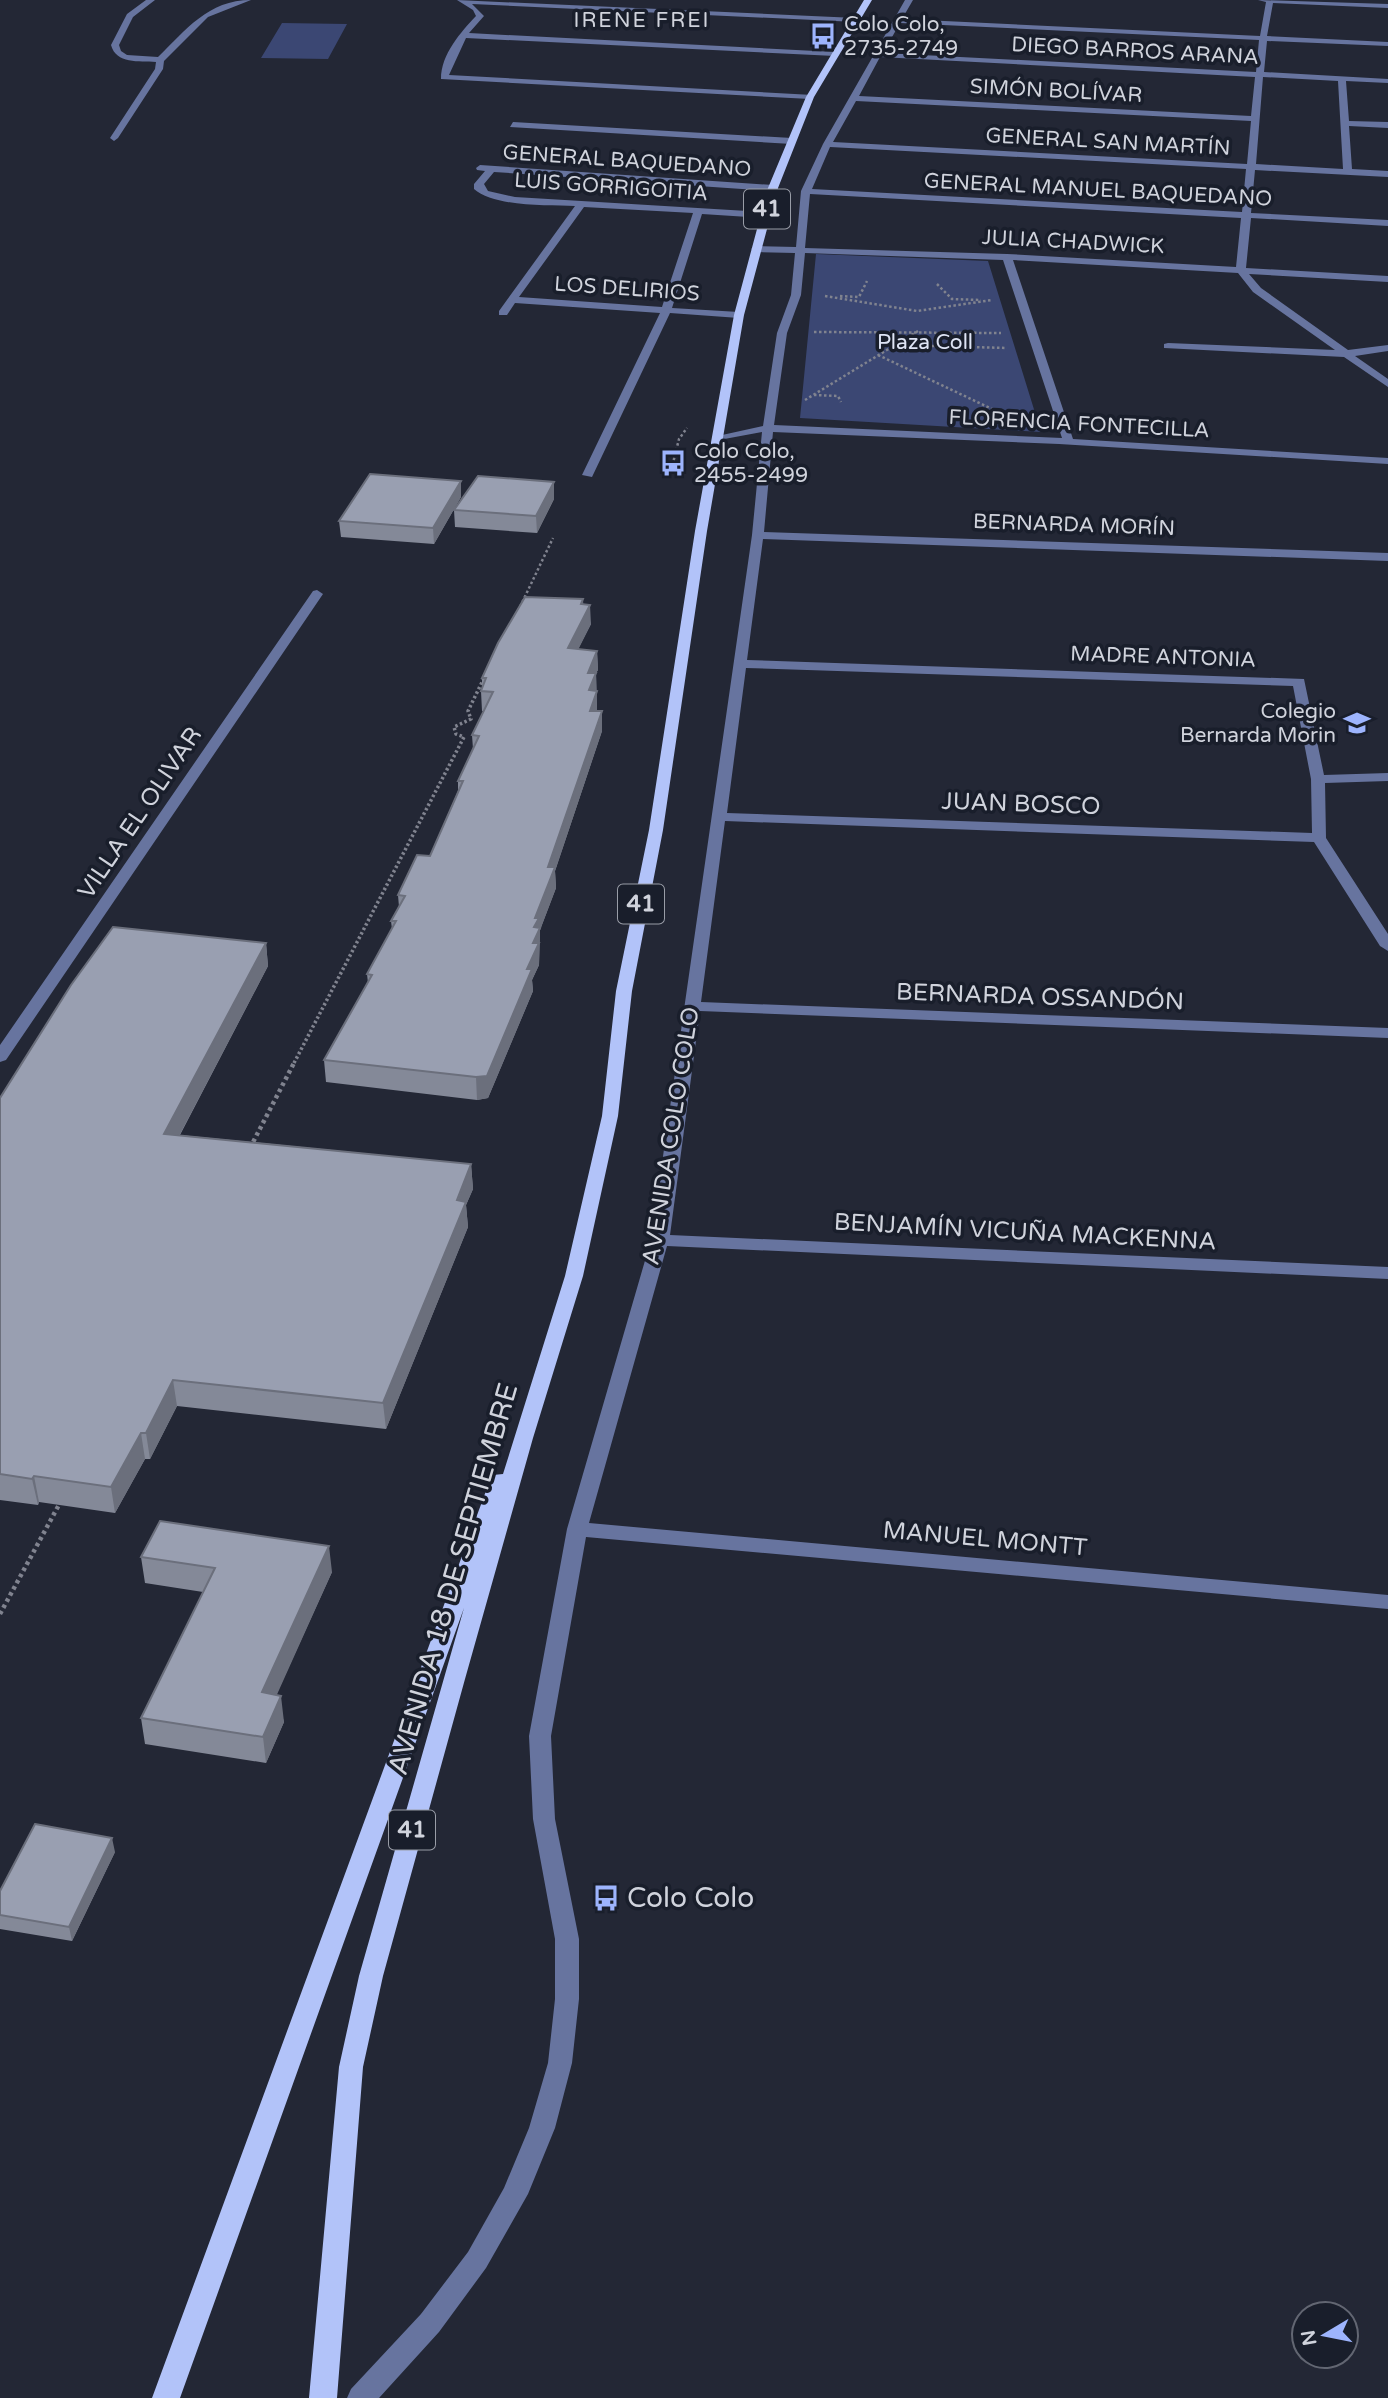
<svg xmlns="http://www.w3.org/2000/svg" width="1388" height="2398" font-family="'Varela Round',sans-serif">
  <style>
    .green { fill: #3b4773 }
    .lines { fill: none; stroke-linecap: round; stroke-linejoin: round }
    .path-far2 { stroke: #80838f; stroke-width: 2.5; stroke-dasharray: 2.5 2.5; stroke-linecap: butt }
    .path-far1 { stroke: #80838f; stroke-width: 3.5; stroke-dasharray: 2.5 2.5; stroke-linecap: butt }
    .path { stroke: #80838f; stroke-width: 4.5; stroke-dasharray: 3.5 3.5; stroke-linecap: butt }
    .minor { fill: #67749f; fill-rule: evenodd }
    .major { fill: #b2c3f9; fill-rule: evenodd }
    .wall { fill: #848998 }
    .shaded-wall { fill: #6b6f7c }
    .building { fill: #999fb1; stroke: #6b6f7c; stroke-width: 2 }
    .labels { text-anchor: middle; dominant-baseline: central; stroke-width: 7; stroke-linejoin: round; paint-order: stroke }
    .far-neighbourhood-label { font-size: 21px; letter-spacing: 2px; fill: #d0d3dc; stroke: #191e2b }
    .far-poi-label { font-size: 21px; fill: #d0d3dc; stroke: #191e2b; text-anchor: start }
    .far-street-label { font-size: 21px; fill: #d0d3dc; stroke: #191e2b }
    .far-park-label { font-size: 21px; fill: #dee4f5; stroke: #191e2b }
    .shield { fill: #191e2b; stroke: #999da7; stroke-width: 2 }
    .shield-label { font-size: 23px; font-weight: bold; fill: #d0d3dc }
    .street-label { font-size: 24px; fill: #d0d3dc; stroke: #191e2b }
    .near-street-label { font-size: 28px; fill: #d0d3dc; stroke: #191e2b }
    .near-poi-label { font-size: 28px; fill: #d0d3dc; stroke: #191e2b; text-anchor: start }
  </style>
  <rect width="100%" height="100%" fill="#232735"/>
  <!-- green -->
  <path class="green" d="M 282,23 L 347,24 L 328,59 L 261,58 Z
    M 816,254 L 988,261 L 1041,432 L 800,418 Z"/>
  <g class="lines">
    <!-- path-far2 -->
    <path class="path-far2" d="M 937,284 L 952,299 L 981,300
      M 825,296 L 917,311 L 992,300
      M 840,296 L 859,297 L 867,281
      M 814,332 L 1001,333
      M 897,345 L 1007,348
      M 878,355 L 992,409
      M 814,395 L 838,396 L 841,402
      M 805,400 L 918,331
      M 685,464 L 673,463 L 679,439 L 687,428
      M 518,611 L 553,538"/>
    <!-- path-far1 -->
    <path class="path-far1" d="M 294,1063 L 464,737 L 456,734 L 454,727 L 471,719 L 468,711 L 484,678"/>
    <!-- path -->
    <path class="path" d="M 250,1148 L 295,1061
      M 0,1614 L 61,1501"/>
    <!-- minor -->
    <path class="minor" d="M 146,0 L 155,0 L 133,17 L 119,45 L 121,51 L 127,55 L 158,57 C 186,30 208,0 251,0 L 208,17 L 164,61 L 163,69 L 118,138 L 114,141 L 110,138 L 155,69 L 156,62 C 139,61 116,64 111,45 L 127,14 Z
      M 457,0 L 856,18 L 860,20 L 856,22 L 472,4 L 484,16 L 469,33 L 835,52 L 839,54 L 835,56 L 466,38 L 449,75 L 813,95 L 810,99 L 441,79 C 441,54 461,32 476,16 L 473,10 Z
      M 905,0 L 913,0 L 902,19 L 1260,36 L 1266,2 L 1258,0 L 1388,4 L 1388,8 L 1273,3 L 1267,36 L 1388,42 L 1388,46 L 1267,41 L 1264,72 L 1388,79 L 1388,83 L 1346,81 L 1349,121 L 1388,122 L 1388,128 L 1349,126 L 1352,169 L 1388,171 L 1388,177 L 1255,170 L 1251,213 L 1388,220 L 1388,226 L 1251,218 L 1246,268 L 1388,276 L 1388,282 L 1249,274 L 1261,288 L 1348,350 L 1388,345 L 1388,351 L 1355,356 L 1388,379 L 1388,387 L 1344,357 L 1164,348 L 1164,344 L 1168,343 L 1335,350 L 1253,292 L 1238,273 L 1013,260 L 1073,439 L 1388,458 L 1388,464 L 1059,444 L 773,432 L 764,532 L 1388,553 L 1388,561 L 763,539 L 747,660 L 1304,679 L 1324,775 L 1388,773 L 1388,781 L 1325,783 L 1326,838 L 1388,934 L 1388,951 L 1380,946 L 1314,842 L 725,821 L 701,1002 L 1388,1028 L 1388,1038 L 700,1011 L 670,1235 L 1388,1267 L 1388,1279 L 667,1246 L 589,1523 L 1388,1595 L 1388,1609 L 586,1537 L 551,1736 L 555,1819 L 579,1939 L 579,1999 L 572,2063 L 555,2128 L 528,2194 L 486,2268 L 439,2332 L 379,2398 L 347,2398 L 351,2389 L 421,2314 L 468,2252 L 504,2188 L 529,2128 L 548,2063 L 555,1999 L 555,1939 L 533,1819 L 529,1736 L 567,1529 L 651,1240 L 752,535 L 762,432 L 719,440 L 713,437 L 763,426 L 777,333 L 791,295 L 795,253 L 756,252 L 751,249 L 756,246 L 796,247 L 801,191 L 823,144 ZM 900,23 L 1259,40 L 1256,72 L 883,53 ZM 880,57 L 1255,77 L 1251,116 L 859,96 ZM 1263,77 L 1338,81 L 1343,169 L 1256,164 ZM 856,101 L 1251,121 L 1247,164 L 833,142 ZM 830,147 L 1246,169 L 1242,212 L 812,189 ZM 810,194 L 1241,218 L 1236,267 L 1007,254 L 805,248 ZM 805,253 L 1003,260 L 1062,438 L 774,425 L 787,333 L 801,295 ZM 746,668 L 1293,686 L 1311,779 L 1312,833 L 727,813 Z
      M 513,122 L 792,138 L 796,141 L 792,144 L 510,127 Z
      M 480,165 L 773,185 L 778,188 L 773,191 L 494,172 L 484,184 L 488,191 L 515,197 L 765,212 L 770,215 L 765,218 L 702,214 L 672,308 L 739,312 L 744,315 L 739,318 L 670,313 L 592,477 L 582,475 L 660,313 L 515,303 L 507,315 L 499,315 L 499,311 L 575,206 C 548,205 494,207 474,189 L 474,184 L 485,171 L 477,170 L 476,168 ZM 584,207 L 693,213 L 662,307 L 519,297 Z
      M 317,590 L 323,594 L 6,1060 L 0,1062 L 0,1045 L 313,591 Z"/>
    <!-- major -->
    <path class="major" d="M 864,0 L 872,0 L 814,97 L 778,188 L 744,315 L 707,531 L 663,830 L 632,991 L 618,1116 L 583,1276 L 533,1438 L 465,1679 L 383,1976 L 363,2067 L 337,2398 L 309,2398 L 339,2067 L 359,1976 L 464,1608 L 180,2398 L 152,2398 L 490,1480 L 493,1475 L 503,1474 L 565,1276 L 602,1116 L 616,991 L 649,830 L 695,531 L 734,315 L 768,188 L 806,97 Z"/>
  </g>
  <!-- wall -->
  <path class="wall" d="M 461,497 L 434,544 L 341,537 L 339,521 Z
    M 554,499 L 537,533 L 455,527 L 454,510 Z
    M 584,604 L 591,624 L 578,649 L 597,651 L 598,670 L 596,673 L 597,711 L 602,711 L 602,731 L 555,871 L 556,888 L 540,930 L 539,965 L 532,980 L 533,991 L 488,1098 L 477,1100 L 326,1082 L 324,1060 L 368,983 L 367,974 L 392,929 L 391,921 L 399,907 L 398,895 L 430,856 L 458,791 L 458,781 L 473,749 L 472,735 L 484,711 L 482,711 L 481,691 L 482,687 L 482,678 Z
    M 266,943 L 268,966 L 180,1135 L 471,1164 L 473,1189 L 466,1205 L 468,1227 L 386,1429 L 177,1406 L 150,1459 L 145,1459 L 115,1513 L 39,1502 L 38,1505 L 0,1500 L 0,1098 Z
    M 141,1557 L 332,1572 L 276,1695 L 284,1722 L 266,1763 L 145,1744 L 141,1718 L 203,1592 L 145,1583 Z
    M 115,1852 L 72,1941 L 0,1929 L 0,1891 Z"/>
  <!-- shaded-wall -->
  <path class="shaded-wall" d="M 461,481 L 461,497 L 434,544 L 433,528 Z
    M 554,482 L 554,499 L 537,533 L 536,516 Z
    M 583,599 L 584,617 L 590,605 L 591,624 L 569,668 L 568,648 Z
    M 597,651 L 598,670 L 596,673 L 597,710 L 591,731 L 588,673 Z
    M 602,711 L 602,731 L 555,871 L 556,888 L 540,930 L 539,965 L 532,980 L 533,991 L 488,1098 L 477,1100 L 476,1077 L 527,969 L 535,918 L 548,867 Z
    M 266,943 L 268,966 L 167,1159 L 164,1134 Z
    M 471,1164 L 473,1189 L 466,1205 L 468,1227 L 386,1429 L 383,1403 Z
    M 173,1380 L 177,1406 L 150,1459 L 146,1433 Z
    M 141,1433 L 145,1459 L 115,1513 L 111,1487 Z
    M 34,1476 L 39,1502 L 38,1505 L 32,1479 Z
    M 329,1546 L 332,1572 L 266,1719 L 262,1692 Z
    M 281,1696 L 284,1722 L 266,1763 L 263,1737 Z
    M 112,1838 L 115,1852 L 72,1941 L 69,1927 Z"/>
  <!-- building -->
  <path class="building" d="M 370,474 L 461,481 L 433,528 L 339,521 Z
    M 478,476 L 554,482 L 536,516 L 454,510 Z
    M 525,597 L 583,599 L 581,604 L 590,605 L 568,648 L 597,651 L 588,673 L 596,673 L 589,690 L 597,691 L 590,711 L 602,711 L 548,867 L 555,867 L 535,918 L 539,918 L 534,927 L 540,928 L 533,943 L 539,943 L 527,969 L 532,969 L 487,1076 L 476,1077 L 324,1060 L 372,975 L 367,974 L 396,921 L 391,921 L 405,896 L 398,895 L 417,855 L 430,856 L 463,781 L 458,781 L 479,736 L 472,735 L 493,692 L 481,691 L 486,678 L 482,678 L 498,643 Z
    M 113,927 L 266,943 L 164,1134 L 471,1164 L 457,1200 L 466,1202 L 383,1403 L 173,1380 L 146,1433 L 141,1433 L 111,1487 L 34,1476 L 32,1479 L 0,1474 L 0,1098 L 71,985 Z
    M 160,1521 L 329,1546 L 262,1692 L 281,1696 L 263,1737 L 141,1718 L 215,1568 L 141,1557 Z
    M 35,1824 L 112,1838 L 69,1927 L 0,1915 L 0,1891 Z"/>
  <!-- icons -->
  <defs>
    <g id="bus-bare" transform="scale(2.1)"><path d="M-5-6H5V4H4V6H2V4H-2V6H-4V4H-5ZM-3.5-4V0h7V-4ZM-3.5 1.2v1.5H-2V1.2ZM2 1.2v1.5H3.5V1.2Z" fill="#9db4fd" stroke="#191e2b" stroke-width="2.5" paint-order="stroke"/></g>
    <g id="school-bare" transform="scale(2.1)"><path d="M0-5L7-2L0 1L-7-2ZM-4 1L0 2.5L4 1V4Q0 6-4 4Z" fill="#9db4fd" stroke="#191e2b" stroke-width="2.5" paint-order="stroke"/></g>
  </defs>
  <g fill-rule="evenodd">
    <use href="#bus-bare" x="823" y="36"/>
    <use href="#bus-bare" x="673" y="463"/>
    <use href="#school-bare" x="1357" y="723"/>
    <use href="#bus-bare" x="606" y="1898"/>
  </g>
  <g class="labels">
    <!-- far-neighbourhood labels -->
    <g class="far-neighbourhood-label">
      <text x="642" y="20">IRENE FREI</text>
    </g>
    <!-- far-poi labels -->
    <g class="far-poi-label">
      <text x="844" y="24">Colo Colo,<tspan x="844" dy="24">2735-2749</tspan></text>
      <text x="694" y="451">Colo Colo,<tspan x="694" dy="24">2455-2499</tspan></text>
      <text x="1336" y="711" text-anchor="end">Colegio<tspan x="1336" dy="24">Bernarda Morin</tspan></text>
    </g>
    <!-- far-street labels -->
    <g class="far-street-label">
      <text transform="translate(1135 51) rotate(3)">DIEGO BARROS ARANA</text>
      <text transform="translate(1056 91) rotate(3)">SIMÓN BOLÍVAR</text>
      <text transform="translate(1108 142) rotate(3)">GENERAL SAN MARTÍN</text>
      <text transform="translate(627 161) rotate(4)">GENERAL BAQUEDANO</text>
      <text transform="translate(611 187) rotate(4)">LUIS GORRIGOITIA</text>
      <text transform="translate(1098 190) rotate(3)">GENERAL MANUEL BAQUEDANO</text>
      <text transform="translate(1073 242) rotate(3)">JULIA CHADWICK</text>
      <text transform="translate(627 289) rotate(4)">LOS DELIRIOS</text>
      <text transform="translate(1079 424) rotate(3)">FLORENCIA FONTECILLA</text>
      <text transform="translate(1074 525) rotate(2)">BERNARDA MORÍN</text>
      <text transform="translate(1163 657) rotate(2)">MADRE ANTONIA</text>
    </g>
    <!-- far-park labels -->
    <g class="far-park-label">
      <text x="925" y="342">Plaza Coll</text>
    </g>
    <!-- shield labels -->
    <g class="shield">
      <rect x="744" y="189.5" width="46" height="39" rx="5"/>
      <rect x="618" y="884.5" width="46" height="39" rx="5"/>
      <rect x="389" y="1810.5" width="46" height="39" rx="5"/>
    </g>
    <g class="shield-label">
      <text x="767" y="209">41</text>
      <text x="641" y="904">41</text>
      <text x="412" y="1830">41</text>
    </g>
    <!-- street labels -->
    <g class="street-label">
      <text transform="translate(1021 804) rotate(2)">JUAN BOSCO</text>
      <text transform="translate(140 813) rotate(-56)">VILLA EL OLIVAR</text>
      <text transform="translate(1040 997) rotate(2)">BERNARDA OSSANDÓN</text>
      <text transform="translate(671 1136) rotate(-81)">AVENIDA COLO COLO</text>
      <text transform="translate(1025 1232) rotate(3)">BENJAMÍN VICUÑA MACKENNA</text>
      <text transform="translate(985 1539) rotate(5)">MANUEL MONTT</text>
    </g>
    <!-- near-street labels -->
    <g class="near-street-label">
      <text transform="translate(453 1579) rotate(-74)">AVENIDA 18 DE SEPTIEMBRE</text>
    </g>
    <!-- near-poi labels -->
    <g class="near-poi-label">
      <text x="627" y="1898">Colo Colo</text>
    </g>
  </g>
  <!-- north arrow -->
  <g transform="translate(1325 2335) rotate(260)"><circle r="33" fill="#191e2b" stroke="#626672" stroke-width="2"/>
  <path d="M0-5L12 26L0 18L-12 26Z" fill="#9db4fd"/>
  <text y="-10" font-size="19" font-weight="bold" text-anchor="middle" fill="#d0d3dc">N</text>
  </g>
</svg>
